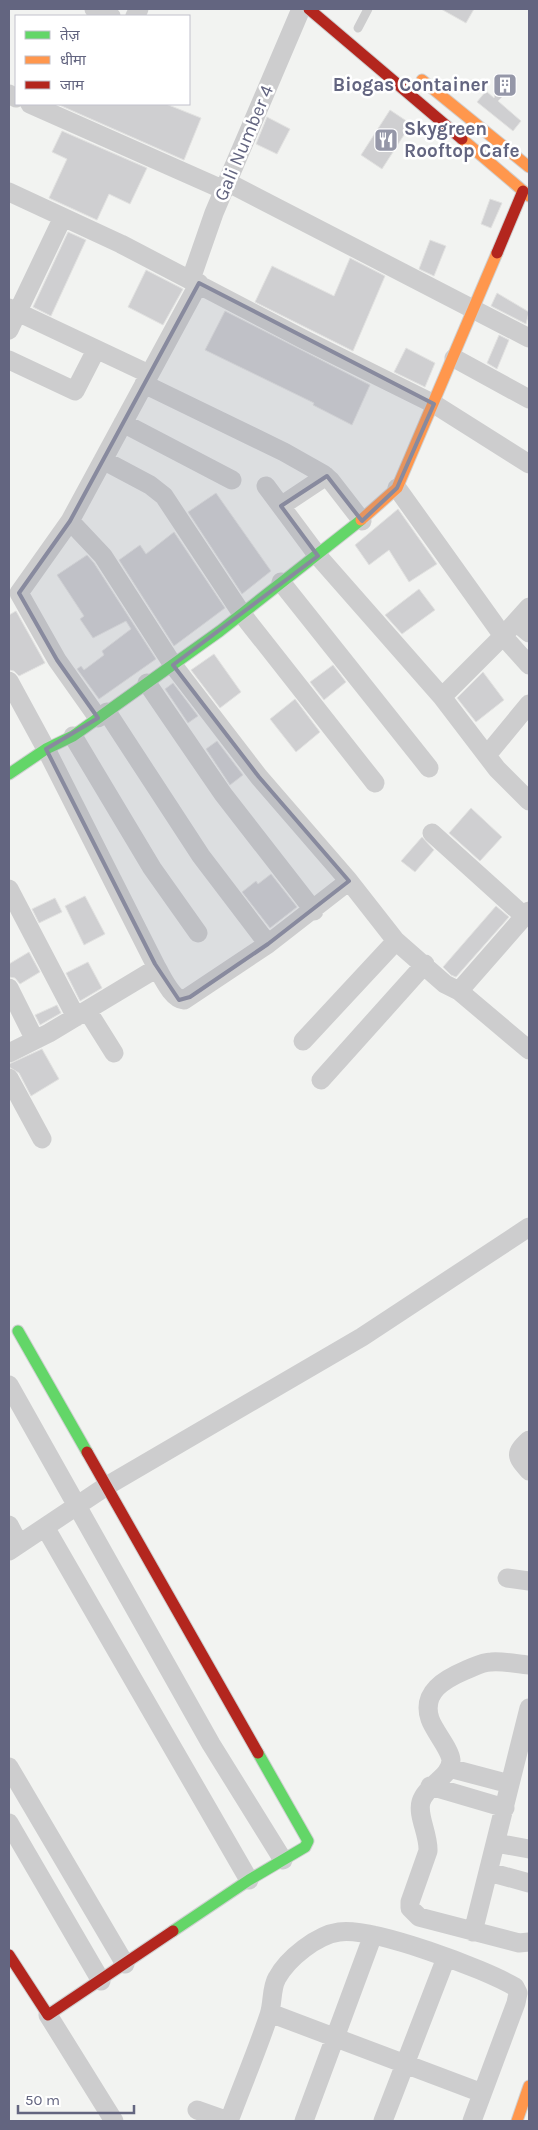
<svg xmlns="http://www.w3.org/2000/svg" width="538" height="2130" font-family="Karla,'Noto Sans Devanagari',sans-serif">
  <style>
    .building { fill: #cfcfd1; stroke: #e2e2e1 }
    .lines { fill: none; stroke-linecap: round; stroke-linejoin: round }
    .fast-casing { stroke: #cfd0d1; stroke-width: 13 }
    .slow-casing { stroke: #cfd0d1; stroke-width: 13 }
    .jam-casing { stroke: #cfd0d1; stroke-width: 13 }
    .lane { stroke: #cdcdce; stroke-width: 9 }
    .street { stroke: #cdcdce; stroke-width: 19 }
    .fast { stroke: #63d668; stroke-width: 11 }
    .slow { stroke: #ff974d; stroke-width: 11 }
    .jam { stroke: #b3261e; stroke-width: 11 }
    .marked { fill: #888a9e; fill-opacity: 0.2; stroke: #888a9e; stroke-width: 4; stroke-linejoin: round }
    .labels { text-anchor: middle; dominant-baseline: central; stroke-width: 5; stroke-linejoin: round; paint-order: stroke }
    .poi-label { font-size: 19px; font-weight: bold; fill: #636580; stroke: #fff; text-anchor: end }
    .street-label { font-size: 19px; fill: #636580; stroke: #fff }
  </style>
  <rect width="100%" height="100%" fill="#f2f3f1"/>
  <!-- building -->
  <path class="building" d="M 441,9 L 474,9 L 466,23 Z
    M 504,78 L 509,80 L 512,87 L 498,101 L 521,121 L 513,131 L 477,102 L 486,91 L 494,98 L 498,82 Z
    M 57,104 L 166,104 L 201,118 L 184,160 Z
    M 390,110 L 411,124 L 382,169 L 361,155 Z
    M 267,117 L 290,129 L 277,154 L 256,144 Z
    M 62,131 L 147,168 L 130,204 L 109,194 L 97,220 L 49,198 L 67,159 L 52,152 Z
    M 490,199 L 502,203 L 491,228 L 481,224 Z
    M 68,232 L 86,240 L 51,316 L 33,307 Z
    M 430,240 L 446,246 L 434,276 L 419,269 Z
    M 350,258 L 385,276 L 353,351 L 255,302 L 272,266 L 334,296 Z
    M 146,270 L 183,289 L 163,325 L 128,307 Z
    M 497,293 L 529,312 L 526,324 L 491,306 Z
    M 225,311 L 370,385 L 352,425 L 313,405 L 314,403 L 205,350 Z
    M 499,335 L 509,340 L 497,369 L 487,363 Z
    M 406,348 L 435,363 L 425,387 L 394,372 Z
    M 216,493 L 271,571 L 242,594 L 188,512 Z
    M 398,509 L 437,564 L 409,582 L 389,550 L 369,565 L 355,545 Z
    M 174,532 L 225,608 L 174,646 L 119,560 L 140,545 L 146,554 Z
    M 87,555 L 94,563 L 156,659 L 99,699 L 77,669 L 81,666 L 84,670 L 104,655 L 102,651 L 131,629 L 126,621 L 93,638 L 80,619 L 84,616 L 57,575 Z
    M 419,589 L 435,610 L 402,634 L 385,615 Z
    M 16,611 L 45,663 L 19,676 L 14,671 L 9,670 L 9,615 Z
    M 214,654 L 241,692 L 220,708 L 191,670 Z
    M 333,665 L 346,682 L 324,700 L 310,682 Z
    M 483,672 L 504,700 L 476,722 L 457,698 Z
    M 173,683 L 198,716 L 188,723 L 165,689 Z
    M 295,699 L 320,732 L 296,752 L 270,719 Z
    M 217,741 L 243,775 L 230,785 L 206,749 Z
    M 471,808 L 502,837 L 480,861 L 449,833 Z
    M 422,837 L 434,850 L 415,872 L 401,861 Z
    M 271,874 L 297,907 L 270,928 L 242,892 L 256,881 L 258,884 Z
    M 85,896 L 105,934 L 84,945 L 65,906 Z
    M 55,898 L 62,912 L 39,923 L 32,909 Z
    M 496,906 L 509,917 L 456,977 L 451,975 L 443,967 Z
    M 29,952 L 40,972 L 20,984 L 15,978 L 9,977 L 9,964 Z
    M 88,962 L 102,988 L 80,1001 L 66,973 Z
    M 57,1005 L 61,1013 L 40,1025 L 35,1015 Z
    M 42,1049 L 59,1079 L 31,1096 L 19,1073 L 9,1067 L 9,1064 Z"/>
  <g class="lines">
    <!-- fast casing -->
    <g class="fast-casing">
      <path id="fast" d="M 9,774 L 46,749 L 73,736 L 220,631 L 361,520
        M 18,1331 L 87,1452
        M 173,1931 L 249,1880 L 305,1847 L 308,1841 L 258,1753"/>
    </g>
    <!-- slow casing -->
    <g class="slow-casing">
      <path id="slow" d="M 422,80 L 529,167
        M 462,139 L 529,196
        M 361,520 L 397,488 L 497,253
        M 517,2121 L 529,2086"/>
    </g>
    <!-- jam casing -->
    <g class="jam-casing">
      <path id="jam" d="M 309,9 L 462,139
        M 497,253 L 523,191
        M 87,1452 L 258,1753
        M 9,1955 L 48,2015 L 173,1931"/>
    </g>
    <!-- lane -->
    <path class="lane" d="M 358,28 L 368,9"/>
    <!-- street -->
    <path class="street" d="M 94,9 L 111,16
      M 135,16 L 139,9
      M 9,94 L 16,98
      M 30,104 L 224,190
      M 227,182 L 529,338
      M 9,192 L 121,244 L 303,339 L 434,404 L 529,464
      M 191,279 L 214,213 L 301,9
      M 9,308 L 149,374
      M 9,330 L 63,217
      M 454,358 L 529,399
      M 9,360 L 75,391 L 96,350
      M 144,384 L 284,452 L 323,474 L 331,481 L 362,521
      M 123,423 L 232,480
      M 103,460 L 150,485 L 164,496 L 242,614 L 375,783
      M 266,486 L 318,556 L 442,697 L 497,769 L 529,801
      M 397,488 L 503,636 L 529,607
      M 281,506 L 326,476
      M 70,521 L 103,556 L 173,665 L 259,777 L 349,881 L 268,944 L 184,1000 C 172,999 163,978 157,968
      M 281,582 L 429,768
      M 516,622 L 529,633
      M 9,681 L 46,749 L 157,968 L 49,1033 L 9,1053
      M 147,683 L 223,794 L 314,911
      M 442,697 L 503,636 L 529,665
      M 107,712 L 201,856 L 268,944
      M 98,718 L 57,660 L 19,593 L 70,521 L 199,283
      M 73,736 L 152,868 L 198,933
      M 487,755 L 529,704
      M 432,833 L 524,916
      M 349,881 L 396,941 L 445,984 L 459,991 L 529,911
      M 9,889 L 76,1017
      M 9,988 L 35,1040
      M 459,991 L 529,1050
      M 87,1010 L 114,1053
      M 303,1041 L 396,941
      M 9,1078 L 42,1139
      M 321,1080 L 425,964
      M 9,1385 L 211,1744 L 283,1860
      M 529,1440 C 514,1454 516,1456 529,1471
      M 9,1525 L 19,1544
      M 45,1527 L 249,1880
      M 9,1551 L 105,1487 L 362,1337 L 529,1227
      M 507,1578 L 529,1581
      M 529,1665 C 517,1664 504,1661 491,1662 C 482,1662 474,1667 466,1670 C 445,1679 421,1692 430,1719 C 434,1731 450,1749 451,1760 C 451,1777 426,1785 421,1802 C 417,1815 429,1835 428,1851 L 410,1902 L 410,1908 L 419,1917 L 519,1943 L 529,1942
      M 9,1767 L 125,1964
      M 449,1768 L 510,1784
      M 430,1786 L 505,1808
      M 9,1823 L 101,1981
      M 496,1843 L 529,1849
      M 489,1872 L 529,1883
      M 473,1932 L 529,1708
      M 270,2013 L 482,2093
      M 48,2015 L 114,2121
      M 197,2110 L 228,2121
      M 229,2121 C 242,2086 257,2051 269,2015 C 273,2004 271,1988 277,1978 C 288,1958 317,1935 339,1932 C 373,1927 485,1969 515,1987 L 518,1993 L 516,2003 L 472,2121
      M 304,2121 L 373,1935
      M 383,2121 L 446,1958"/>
    <!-- fast -->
    <use href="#fast" class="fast"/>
    <!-- slow -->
    <use href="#slow" class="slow"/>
    <!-- jam -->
    <use href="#jam" class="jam"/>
  </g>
  <!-- marked area -->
  <path class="marked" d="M 199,283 L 434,404 L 397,488 L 362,521 L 327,476 L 281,506 L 318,556 L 173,665 L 259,777 L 349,881 L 268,944 L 190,997 L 179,1000 L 155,964 L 46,749 L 98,718 L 57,660 L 19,593 L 70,521 Z"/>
  <!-- icons -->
  <defs>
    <g id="building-square" transform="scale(1.25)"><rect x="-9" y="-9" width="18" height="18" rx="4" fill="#9597a8" stroke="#fff"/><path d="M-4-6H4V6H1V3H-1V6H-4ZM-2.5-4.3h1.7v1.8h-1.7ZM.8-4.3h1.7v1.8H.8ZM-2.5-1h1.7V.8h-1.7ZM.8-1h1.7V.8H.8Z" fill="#fff"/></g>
    <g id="restaurant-square" transform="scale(1.25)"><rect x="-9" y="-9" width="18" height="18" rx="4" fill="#9597a8" stroke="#fff"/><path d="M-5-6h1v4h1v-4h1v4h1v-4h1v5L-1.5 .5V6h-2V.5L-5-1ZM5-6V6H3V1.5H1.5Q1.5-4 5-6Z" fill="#fff"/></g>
  </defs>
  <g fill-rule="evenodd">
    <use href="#building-square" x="505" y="85"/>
    <use href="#restaurant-square" x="386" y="140"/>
  </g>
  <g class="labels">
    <!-- poi labels -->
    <g class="poi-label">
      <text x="488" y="85">Biogas Container</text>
      <text x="404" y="129" text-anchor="start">Skygreen<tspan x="404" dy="22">Rooftop Cafe</tspan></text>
    </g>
    <!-- street labels -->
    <g class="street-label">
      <text transform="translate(244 143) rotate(-67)">Gali Number 4</text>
    </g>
  </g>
  <!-- border -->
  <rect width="538" height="2130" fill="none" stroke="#636580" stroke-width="20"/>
  <!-- legend -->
  <rect x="15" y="15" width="175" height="90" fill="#ffffff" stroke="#c1c1cc"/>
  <rect x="25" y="31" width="25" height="8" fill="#63d668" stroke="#c1c1cc"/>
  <text x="60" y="40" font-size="15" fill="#636580">तेज़</text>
  <rect x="25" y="56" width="25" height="8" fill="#ff974d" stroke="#c1c1cc"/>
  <text x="60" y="65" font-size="15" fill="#636580">धीमा</text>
  <rect x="25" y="81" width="25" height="8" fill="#b3261e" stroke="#c1c1cc"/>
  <text x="60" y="90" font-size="15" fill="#636580">जाम</text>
  <!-- scale -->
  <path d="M18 2105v8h116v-8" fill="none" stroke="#636580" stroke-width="2.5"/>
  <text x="25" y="2105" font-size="15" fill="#636580" stroke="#ffffff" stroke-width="4" paint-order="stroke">50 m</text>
</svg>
